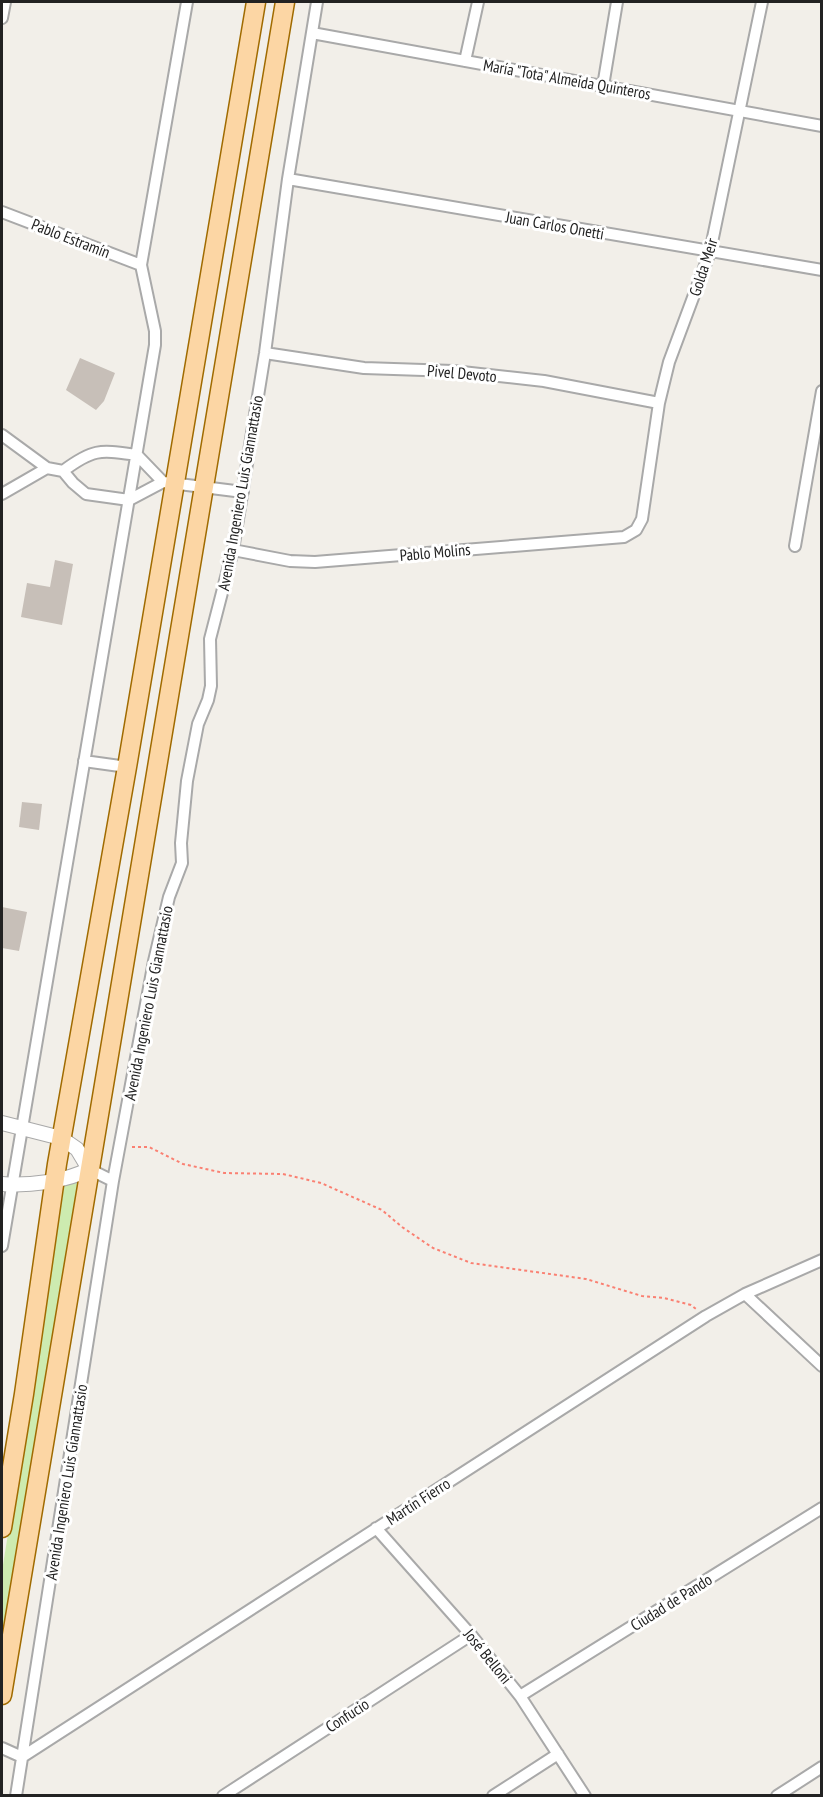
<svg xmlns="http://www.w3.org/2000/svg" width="823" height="1797" font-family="'PT Sans Narrow',sans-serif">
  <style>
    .grass { fill: #cdebb0 }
    .building { fill: #c7bfb8 }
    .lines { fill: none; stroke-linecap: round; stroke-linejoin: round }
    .minor-casing { stroke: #a9a9a9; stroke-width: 14 }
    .tertiary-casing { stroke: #a9a9a9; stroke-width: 16 }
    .primary-casing { stroke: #a06b00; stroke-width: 21 }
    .path { stroke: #fa8072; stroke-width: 2; stroke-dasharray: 3 3; stroke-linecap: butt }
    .minor { stroke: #fff; stroke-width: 10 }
    .tertiary { stroke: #fff; stroke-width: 14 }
    .primary { stroke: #fcd6a4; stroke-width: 18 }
    .labels { text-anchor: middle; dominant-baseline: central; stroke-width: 6; stroke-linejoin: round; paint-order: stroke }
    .street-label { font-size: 16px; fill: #222; stroke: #fff }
  </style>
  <rect width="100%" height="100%" fill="#f2efe9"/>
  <!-- grass -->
  <path class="grass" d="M 76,1178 L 78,1183 L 2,1650 L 2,1571 L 65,1181 Z"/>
  <!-- building -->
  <path class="building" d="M 80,358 L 115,373 L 104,401 L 96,410 L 66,390 Z
    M 55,560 L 73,564 L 62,625 L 21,617 L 27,583 L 50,587 Z
    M 22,802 L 42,804 L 39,830 L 19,827 Z
    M 2,907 L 27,912 L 19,951 L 2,948 Z"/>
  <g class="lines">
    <!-- minor casing -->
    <g class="minor-casing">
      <path id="minor" d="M 2,18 L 5,2
        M 312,33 L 822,126
        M 465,61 L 478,2
        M 603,86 L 617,2
        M 288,179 L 822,270
        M 2,212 L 141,265
        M 265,353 L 364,368 L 453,371 L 544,381 L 659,403
        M 2,435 L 47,468 L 63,471 C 94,448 100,450 137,455 L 163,482
        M 63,471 L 73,483 L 86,494 L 129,500 L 163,482 L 243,492
        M 2,494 L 47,468
        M 795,546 L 822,391
        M 233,550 L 290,561 L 315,562 L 624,537 L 636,530 L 642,519 L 659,403 L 669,362 L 710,252 L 762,2
        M 84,761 L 127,767
        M 89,1169 L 113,1181
        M 2,1246 L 155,345 L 155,331 L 141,265 L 187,2
        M 745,1294 L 822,1366
        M 376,1528 L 471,1635 L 520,1696 L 585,1796
        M 520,1696 L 822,1508
        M 2,1748 L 22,1757
        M 22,1757 L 706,1316 L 745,1294 L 822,1260
        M 16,1796 L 113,1181 L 154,961 L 169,897 L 182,863 L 181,843 L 187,781 L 198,724 L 208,700 L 211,686 L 210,639 L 233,550 L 265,353 L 288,179 L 317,2
        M 223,1796 L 471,1635
        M 493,1796 L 558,1754
        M 777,1796 L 822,1767"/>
    </g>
    <!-- tertiary casing -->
    <g class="tertiary-casing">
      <path id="tertiary" d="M 2,1123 L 61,1138 L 77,1149 L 89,1169 C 66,1182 27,1186 2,1184"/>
    </g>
    <!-- primary casing -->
    <g class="primary-casing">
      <path id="primary" d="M 2,1528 L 24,1394 L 57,1164 L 127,767 L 256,2
        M 2,1695 L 285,2"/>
    </g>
    <!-- path -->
    <path class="path" d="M 132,1147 L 149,1147 L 183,1164 L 224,1173 L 283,1174 L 321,1183 L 382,1210 L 402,1227 L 433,1248 L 471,1263 L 586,1279 L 642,1296 L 664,1298 L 691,1305 L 696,1309"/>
    <!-- minor -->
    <use href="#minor" class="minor"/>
    <!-- tertiary -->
    <use href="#tertiary" class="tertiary"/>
    <!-- primary -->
    <use href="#primary" class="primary"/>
  </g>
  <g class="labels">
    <!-- street labels -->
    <g class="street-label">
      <text transform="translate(567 79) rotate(10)">María "Tota" Almeida Quinteros</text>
      <text transform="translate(555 225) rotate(10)">Juan Carlos Onetti</text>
      <text transform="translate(71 238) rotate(21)">Pablo Estramín</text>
      <text transform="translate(703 267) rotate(-72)">Golda Meir</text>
      <text transform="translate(462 373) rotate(5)">Pivel Devoto</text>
      <text transform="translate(240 493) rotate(-80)">Avenida Ingeniero Luis Giannattasio</text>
      <text transform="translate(435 552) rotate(-5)">Pablo Molins</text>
      <text transform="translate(148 1003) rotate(-79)">Avenida Ingeniero Luis Giannattasio</text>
      <text transform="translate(66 1482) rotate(-81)">Avenida Ingeniero Luis Giannattasio</text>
      <text transform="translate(418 1501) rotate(-33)">Martín Fierro</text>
      <text transform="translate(671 1602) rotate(-32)">Ciudad de Pando</text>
      <text transform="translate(488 1656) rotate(51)">José Belloni</text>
      <text transform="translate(347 1715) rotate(-33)">Confucio</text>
    </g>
  </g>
  <!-- border -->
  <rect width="823" height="1797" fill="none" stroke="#222222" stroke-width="6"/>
</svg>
